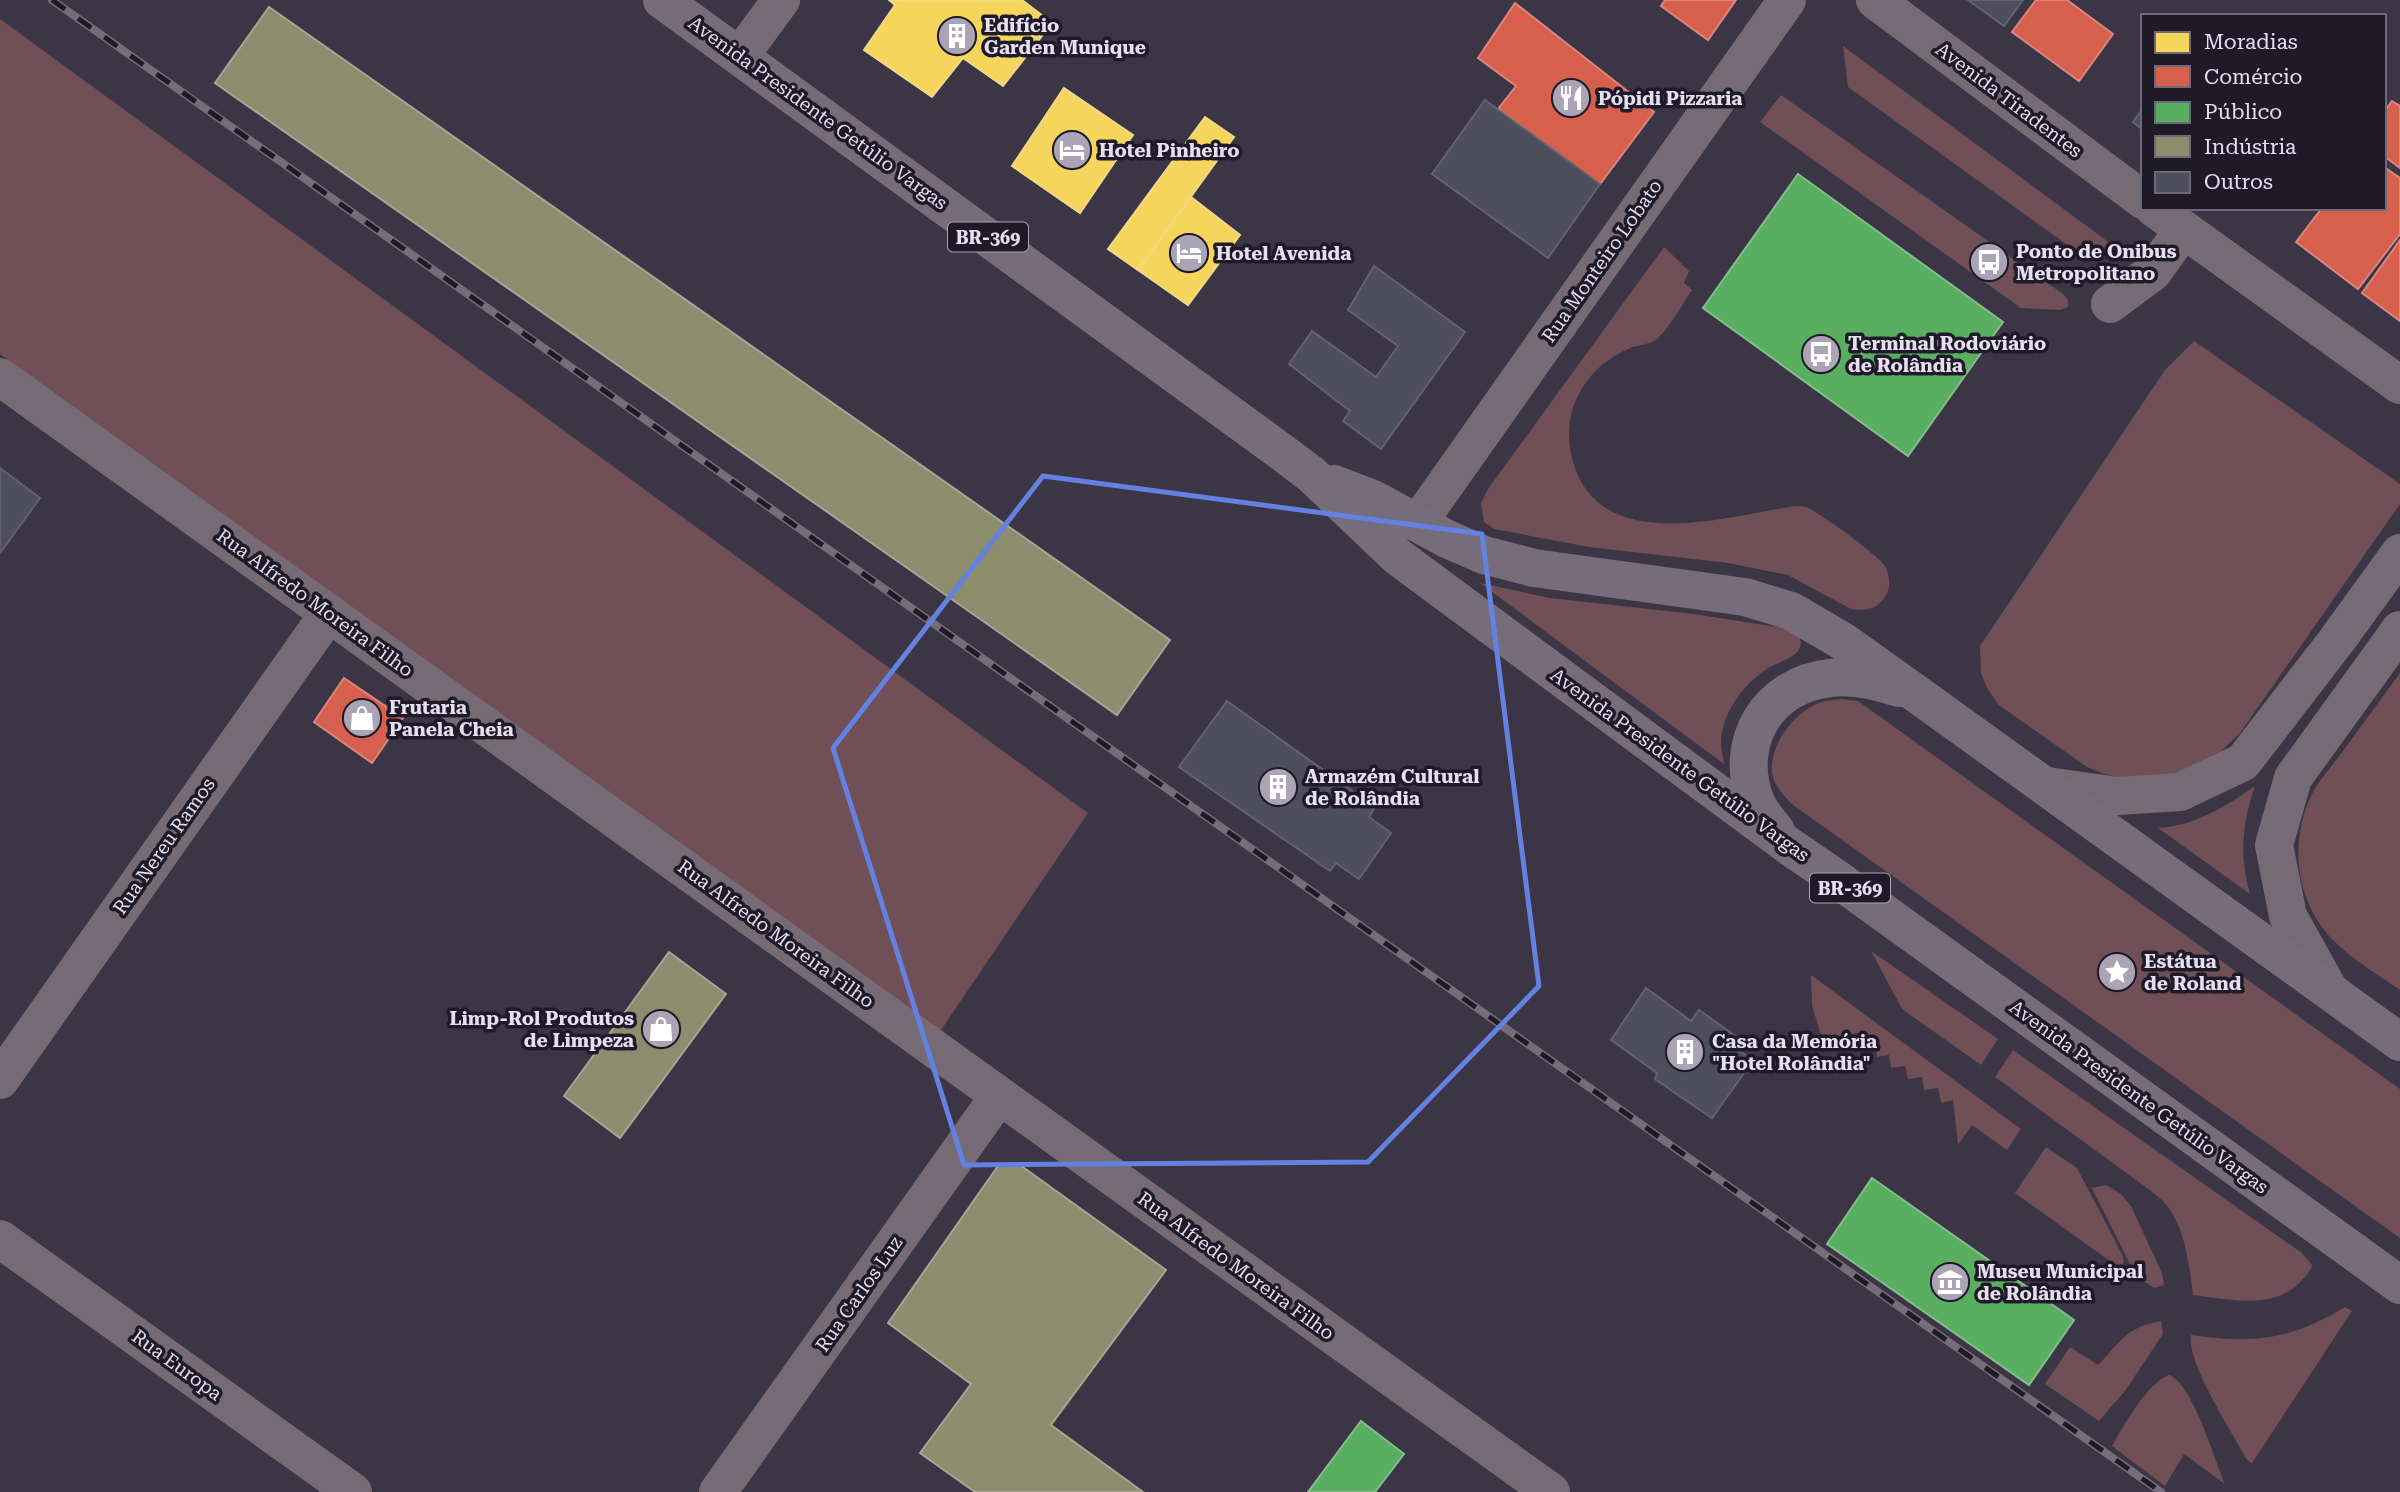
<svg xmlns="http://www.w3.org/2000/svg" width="2400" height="1492" font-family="'Roboto Serif',serif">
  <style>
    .green { fill: #704f57 }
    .homes { fill: #f6d55c; stroke: #f1d889; stroke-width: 2 }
    .shops { fill: #d6604d; stroke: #da867e; stroke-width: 2 }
    .public { fill: #5aae61; stroke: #84bd8c; stroke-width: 2 }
    .industry { fill: #8c8c6e; stroke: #a7a595; stroke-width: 2 }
    .building { fill: #4f4e5c; stroke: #63626f; stroke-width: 2 }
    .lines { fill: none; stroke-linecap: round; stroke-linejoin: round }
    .minor { stroke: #766b75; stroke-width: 38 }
    .major { stroke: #776c7a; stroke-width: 38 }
    .rail-casing { stroke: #756d79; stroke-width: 8 }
    .rail { stroke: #1f1a27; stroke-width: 5; stroke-dasharray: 16; stroke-linecap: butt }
    .marked { fill: none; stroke: #6381e1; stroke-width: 5; stroke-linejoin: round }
    .labels { text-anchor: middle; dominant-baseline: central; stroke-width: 7; stroke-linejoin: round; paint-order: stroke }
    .shield { fill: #1f1a27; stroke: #aaa4b4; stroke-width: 2 }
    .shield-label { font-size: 18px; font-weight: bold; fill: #e5dff1 }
    .poi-label { font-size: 19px; font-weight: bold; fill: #e5dff1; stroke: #1f1a27; text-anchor: start }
    .street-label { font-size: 19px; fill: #e5dff1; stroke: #1f1a27 }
  </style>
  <rect width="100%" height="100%" fill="#3b3545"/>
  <!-- green -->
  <path class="green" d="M 0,19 L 1088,813 L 939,1033 L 0,354 Z
    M 1843,46 L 2130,258 L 2080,254 L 1848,87 Z
    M 1781,95 L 2063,294 L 2068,300 L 2068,307 L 2060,310 L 2021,308 L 1760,122 Z
    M 1664,247 L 1689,271 L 1684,283 L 1692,290 C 1683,303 1666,334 1654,341 C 1648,344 1640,345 1633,347 C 1615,354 1599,365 1587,381 C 1569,405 1565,433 1573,462 C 1600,556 1726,517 1795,506 C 1799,506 1801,506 1806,507 C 1819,512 1878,555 1885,566 C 1891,577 1891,592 1882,601 C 1874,610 1862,611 1851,609 L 1788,575 L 1728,563 L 1589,547 L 1494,529 L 1484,522 L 1481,503 L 1488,489 Z
    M 2194,341 L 2400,484 L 2400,504 L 2240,733 L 2216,756 L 2182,775 L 2127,779 L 2107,775 L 2087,767 L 1999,705 L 1987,688 L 1981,673 L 1980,646 L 2165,370 Z
    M 1480,583 L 1550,598 L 1694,614 L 1790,629 C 1798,634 1805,641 1798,651 C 1793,658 1778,663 1770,667 C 1745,682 1722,712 1721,742 C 1721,749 1723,757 1724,764 Z
    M 2400,673 L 2400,990 C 2377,974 2351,959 2332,939 C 2295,901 2289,840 2312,794 C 2319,780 2331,767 2340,755 C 2360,728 2380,700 2400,673 Z
    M 1841,699 L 1858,701 L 2400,1089 L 2400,1238 L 1793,805 C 1784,796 1774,786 1772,773 C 1769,745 1794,713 1819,703 C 1826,700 1834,700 1841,699 Z
    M 2255,786 C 2242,823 2239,856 2250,894 L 2158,828 C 2195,826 2226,806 2255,786 Z
    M 1871,951 L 1998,1039 L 1981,1065 L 1902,1009 Z
    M 1811,975 L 2021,1129 L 2007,1150 L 1972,1125 L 1958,1145 L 1953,1100 L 1941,1103 L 1938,1088 L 1924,1090 L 1922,1077 L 1908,1079 L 1905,1066 L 1891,1068 L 1889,1055 L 1877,1057 L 1875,1044 L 1860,1047 L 1858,1033 L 1822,1039 L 1812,1005 Z
    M 2013,1050 L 2302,1253 L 2312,1265 C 2310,1273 2305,1277 2299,1283 C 2273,1310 2226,1299 2193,1295 C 2189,1266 2186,1231 2168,1207 C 2164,1201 2157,1196 2151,1191 L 1995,1077 Z
    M 2046,1147 L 2077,1168 L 2122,1254 L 2124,1262 L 2121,1266 L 2114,1264 L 2015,1193 Z
    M 2106,1185 L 2121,1194 L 2131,1206 L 2162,1273 L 2164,1285 L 2154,1288 L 2136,1276 L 2092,1188 Z
    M 2345,1307 L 2352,1311 L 2252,1463 L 2247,1460 C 2233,1433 2186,1362 2191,1335 C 2254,1344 2291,1340 2345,1307 Z
    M 2161,1321 L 2163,1334 L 2125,1391 L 2099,1421 L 2045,1384 L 2070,1347 L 2098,1365 C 2122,1341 2124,1328 2161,1321 Z
    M 2169,1375 C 2192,1382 2215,1461 2225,1484 L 2184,1454 L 2165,1486 L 2112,1446 C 2124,1425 2147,1383 2169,1375 Z"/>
  <!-- homes -->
  <path class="homes" d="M 889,0 L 1022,0 L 1052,23 L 1003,86 L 963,58 L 932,97 L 864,50 L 895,5 Z
    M 1064,88 L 1133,135 L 1080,213 L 1012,166 Z
    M 1205,117 L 1234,137 L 1138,270 L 1108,249 Z
    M 1191,197 L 1240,235 L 1188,305 L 1138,270 Z"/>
  <!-- shops -->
  <path class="shops" d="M 1665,0 L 1736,0 L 1708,40 L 1661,6 Z
    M 2036,0 L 2067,0 L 2113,34 L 2079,81 L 2012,32 Z
    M 1515,3 L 1654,112 L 1600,184 L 1498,109 L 1516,86 L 1478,58 Z
    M 2392,101 L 2400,106 L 2400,168 L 2384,156 L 2384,112 Z
    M 2384,167 L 2400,178 L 2400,234 L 2358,289 L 2296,242 L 2322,208 L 2384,208 Z
    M 2400,240 L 2400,321 L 2362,293 Z
    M 344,678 L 403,718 L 372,763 L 314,722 Z"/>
  <!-- public -->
  <path class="public" d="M 1798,174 L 2003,322 L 1908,456 L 1703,308 Z
    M 1872,1178 L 2074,1320 L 2029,1385 L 1827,1244 Z
    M 1361,1421 L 1404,1454 L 1375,1492 L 1308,1492 Z"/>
  <!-- industry -->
  <path class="industry" d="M 269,7 L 1170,640 L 1117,715 L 215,83 Z
    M 669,952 L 726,994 L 620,1138 L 564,1096 Z
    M 1020,1165 L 1166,1270 L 1051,1425 L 1143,1492 L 975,1492 L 920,1453 L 971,1384 L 888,1323 L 998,1166 Z"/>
  <!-- building -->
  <path class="building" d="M 1968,0 L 2023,0 L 2004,26 Z
    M 1485,100 L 1600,184 L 1548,258 L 1432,174 Z
    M 2143,108 L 2143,130 L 2133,122 Z
    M 1374,266 L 1465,332 L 1381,449 L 1343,421 L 1350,411 L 1289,364 L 1312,331 L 1376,377 L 1398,346 L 1348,310 Z
    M 0,468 L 40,498 L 0,553 Z
    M 1227,701 L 1375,807 L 1369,817 L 1391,833 L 1359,879 L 1336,863 L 1330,871 L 1179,767 Z
    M 1646,988 L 1691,1021 L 1699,1010 L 1741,1040 L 1735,1048 L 1749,1057 L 1749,1066 L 1712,1118 L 1655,1079 L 1657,1073 L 1611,1040 Z"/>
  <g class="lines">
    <!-- minor -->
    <path class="minor" d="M 1875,0 L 2143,200
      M 740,56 L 781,0
      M 2154,208 L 2400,385
      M 2110,304 L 2153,272 L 2183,230
      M 0,377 L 1551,1492
      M 1418,523 L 1787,0
      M 2047,786 L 2118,796 L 2180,792 L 2243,762 L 2337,640 L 2400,553
      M 2328,988 L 2288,916 L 2274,845 L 2293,778 L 2400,630
      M 0,1080 L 329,613
      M 0,1239 L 353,1492
      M 718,1492 L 999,1096"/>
    <!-- major -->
    <path class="major" d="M 662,0 L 1283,453 L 1312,475 L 1398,557 L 1789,846 L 1837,879 L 2400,1285
      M 1334,484 L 1373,499 L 1447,539 L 1484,555 L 1534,568 L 1745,597 L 1791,611 L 1844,642 L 1914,692 L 2400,1042
      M 1776,831 C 1769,822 1759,811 1755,800 C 1734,742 1767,685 1830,678 C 1854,675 1876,681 1899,688"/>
    <!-- rail casing -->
    <g class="rail-casing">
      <path id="rail" d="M 52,0 L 2161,1492"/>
    </g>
    <!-- rail -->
    <use href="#rail" class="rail"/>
  </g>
  <!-- marked area -->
  <path class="marked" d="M 1043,476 L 1482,534 L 1539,986 L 1368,1162 L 964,1165 L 833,748 Z"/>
  <!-- icons -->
  <defs>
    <g id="building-disc" transform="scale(2.0125)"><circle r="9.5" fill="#aaa4b5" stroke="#1f1a27"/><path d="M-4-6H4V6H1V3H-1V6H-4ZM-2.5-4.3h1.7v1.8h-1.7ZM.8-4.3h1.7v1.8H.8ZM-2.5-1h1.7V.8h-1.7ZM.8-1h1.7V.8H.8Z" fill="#fff"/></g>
    <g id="restaurant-disc" transform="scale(2.0125)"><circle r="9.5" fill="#aaa4b5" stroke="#1f1a27"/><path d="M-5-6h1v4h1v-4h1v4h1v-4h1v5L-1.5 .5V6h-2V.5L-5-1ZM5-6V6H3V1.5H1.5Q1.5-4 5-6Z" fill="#fff"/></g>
    <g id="hotel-disc" transform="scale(2.0125)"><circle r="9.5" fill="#aaa4b5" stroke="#1f1a27"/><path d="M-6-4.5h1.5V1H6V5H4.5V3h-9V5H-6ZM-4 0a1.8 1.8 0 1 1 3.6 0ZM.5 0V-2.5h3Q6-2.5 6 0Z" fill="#fff"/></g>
    <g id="bus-disc" transform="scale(2.0125)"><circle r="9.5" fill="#aaa4b5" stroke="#1f1a27"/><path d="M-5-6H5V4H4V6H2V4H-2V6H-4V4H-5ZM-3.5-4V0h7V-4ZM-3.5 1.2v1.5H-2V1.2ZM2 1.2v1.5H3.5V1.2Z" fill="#fff"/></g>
    <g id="shop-disc" transform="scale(2.0125)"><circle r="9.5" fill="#aaa4b5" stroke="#1f1a27"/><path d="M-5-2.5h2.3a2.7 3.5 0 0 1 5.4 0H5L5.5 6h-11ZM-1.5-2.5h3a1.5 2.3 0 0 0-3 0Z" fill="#fff"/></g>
    <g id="sight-disc" transform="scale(2.0125)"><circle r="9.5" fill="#aaa4b5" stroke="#1f1a27"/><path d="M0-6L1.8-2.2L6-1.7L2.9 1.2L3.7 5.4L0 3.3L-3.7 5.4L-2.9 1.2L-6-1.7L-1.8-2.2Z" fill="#fff"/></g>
    <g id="museum-disc" transform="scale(2.0125)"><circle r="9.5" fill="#aaa4b5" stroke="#1f1a27"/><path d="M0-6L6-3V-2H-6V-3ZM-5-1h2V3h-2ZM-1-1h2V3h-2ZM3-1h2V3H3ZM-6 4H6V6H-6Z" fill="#fff"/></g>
  </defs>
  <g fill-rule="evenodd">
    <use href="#building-disc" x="957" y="36"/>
    <use href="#restaurant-disc" x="1571" y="98"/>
    <use href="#hotel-disc" x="1072" y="150"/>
    <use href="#hotel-disc" x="1189" y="253"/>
    <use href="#bus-disc" x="1989" y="262"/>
    <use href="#bus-disc" x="1821" y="354"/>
    <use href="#shop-disc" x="362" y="718"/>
    <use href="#building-disc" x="1278" y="787"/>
    <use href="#sight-disc" x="2117" y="972"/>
    <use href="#shop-disc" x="661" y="1029"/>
    <use href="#building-disc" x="1685" y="1052"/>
    <use href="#museum-disc" x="1950" y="1282"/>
  </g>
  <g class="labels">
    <!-- shield labels -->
    <g class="shield">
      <rect x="948" y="222.5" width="80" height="29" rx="5"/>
      <rect x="1810" y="873.5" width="80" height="29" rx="5"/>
    </g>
    <g class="shield-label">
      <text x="988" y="237">BR-369</text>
      <text x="1850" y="888">BR-369</text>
    </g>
    <!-- poi labels -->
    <g class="poi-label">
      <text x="984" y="25">Edifício<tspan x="984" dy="22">Garden Munique</tspan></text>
      <text x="1598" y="98">Pópidi Pizzaria</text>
      <text x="1099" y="150">Hotel Pinheiro</text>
      <text x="2016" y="251">Ponto de Onibus<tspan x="2016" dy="22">Metropolitano</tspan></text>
      <text x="1216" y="253">Hotel Avenida</text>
      <text x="1848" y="343">Terminal Rodoviário<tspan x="1848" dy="22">de Rolândia</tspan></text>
      <text x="389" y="707">Frutaria<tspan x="389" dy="22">Panela Cheia</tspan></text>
      <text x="1305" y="776">Armazém Cultural<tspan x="1305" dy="22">de Rolândia</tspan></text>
      <text x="2144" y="961">Estátua<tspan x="2144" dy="22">de Roland</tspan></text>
      <text x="634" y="1018" text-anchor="end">Limp-Rol Produtos<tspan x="634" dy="22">de Limpeza</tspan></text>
      <text x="1712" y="1041">Casa da Memória<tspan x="1712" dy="22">"Hotel Rolândia"</tspan></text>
      <text x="1977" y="1271">Museu Municipal<tspan x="1977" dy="22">de Rolândia</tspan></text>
    </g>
    <!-- street labels -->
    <g class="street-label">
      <text transform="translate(2009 100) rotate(37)">Avenida Tiradentes</text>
      <text transform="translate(818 113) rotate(36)">Avenida Presidente Getúlio Vargas</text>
      <text transform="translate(1602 261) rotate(-55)">Rua Monteiro Lobato</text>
      <text transform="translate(315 603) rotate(36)">Rua Alfredo Moreira Filho</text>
      <text transform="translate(1680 765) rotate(36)">Avenida Presidente Getúlio Vargas</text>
      <text transform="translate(164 846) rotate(-55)">Rua Nereu Ramos</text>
      <text transform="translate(776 934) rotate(36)">Rua Alfredo Moreira Filho</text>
      <text transform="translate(2139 1097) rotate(36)">Avenida Presidente Getúlio Vargas</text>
      <text transform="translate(1236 1266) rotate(36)">Rua Alfredo Moreira Filho</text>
      <text transform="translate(859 1294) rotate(-55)">Rua Carlos Luz</text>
      <text transform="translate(177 1365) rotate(36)">Rua Europa</text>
    </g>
  </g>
  <!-- legend -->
  <rect x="2141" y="14" width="245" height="196" fill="#1f1a27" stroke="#6e6978" stroke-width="2"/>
  <rect x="2155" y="32" width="35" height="21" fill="#f6d55c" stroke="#6e6978" stroke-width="2"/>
  <text x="2204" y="49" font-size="21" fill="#e5dff1">Moradias</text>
  <rect x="2155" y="66" width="35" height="21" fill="#d6604d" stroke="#6e6978" stroke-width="2"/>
  <text x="2204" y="84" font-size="21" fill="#e5dff1">Comércio</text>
  <rect x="2155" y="102" width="35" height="21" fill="#5aae61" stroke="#6e6978" stroke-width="2"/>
  <text x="2204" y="119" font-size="21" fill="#e5dff1">Público</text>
  <rect x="2155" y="136" width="35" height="21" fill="#8c8c6e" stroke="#6e6978" stroke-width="2"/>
  <text x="2204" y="154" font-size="21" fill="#e5dff1">Indústria</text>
  <rect x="2155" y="172" width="35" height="21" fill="#4f4e5c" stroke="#6e6978" stroke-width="2"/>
  <text x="2204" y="189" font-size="21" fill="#e5dff1">Outros</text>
</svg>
